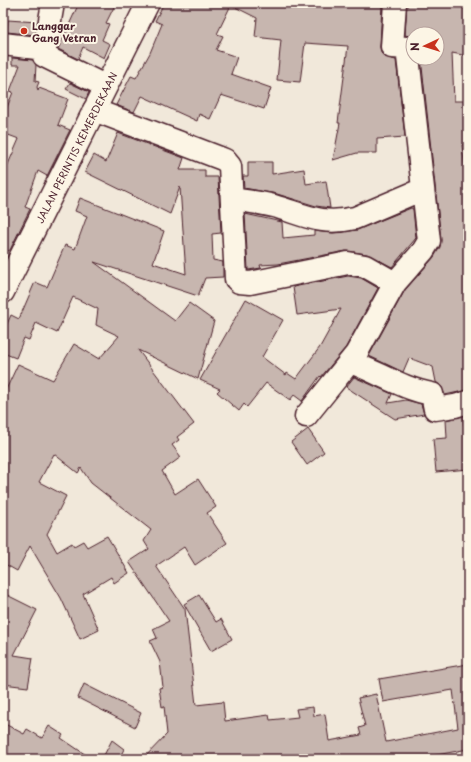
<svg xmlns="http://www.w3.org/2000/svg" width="471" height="762" font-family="'Playpen Sans',sans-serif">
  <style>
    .building { fill: #c7b6af; stroke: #4a1f2b }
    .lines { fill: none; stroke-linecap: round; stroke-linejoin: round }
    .minor-casing { stroke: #4a1f2b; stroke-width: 25 }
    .major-casing { stroke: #4a1f2b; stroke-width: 25 }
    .minor { stroke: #fcf5e5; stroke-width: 22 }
    .major { stroke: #fcf5e5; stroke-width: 22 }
    .poi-dot { fill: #c8321e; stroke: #fcf5e5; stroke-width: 1.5 }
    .labels { text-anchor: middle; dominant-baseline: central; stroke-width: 4; stroke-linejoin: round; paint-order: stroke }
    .poi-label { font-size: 10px; font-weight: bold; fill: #4a1f2b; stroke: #fcf5e5; text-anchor: start }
    .street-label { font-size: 10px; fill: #4a1f2b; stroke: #fcf5e5 }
  </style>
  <rect width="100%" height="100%" fill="#f1e8da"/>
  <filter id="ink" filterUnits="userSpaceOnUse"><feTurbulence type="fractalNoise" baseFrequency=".025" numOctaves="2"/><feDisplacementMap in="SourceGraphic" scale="8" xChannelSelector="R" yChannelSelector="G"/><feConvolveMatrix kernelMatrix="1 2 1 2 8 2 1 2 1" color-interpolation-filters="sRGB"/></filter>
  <g filter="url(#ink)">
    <!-- building -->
    <path class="building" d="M 79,3 L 116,3 L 106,23 L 109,24 L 102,40 L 110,44 L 104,58 L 83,47 L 78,59 L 58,49 Z
      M 164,3 L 382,3 L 380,47 L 381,53 L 385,57 L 396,60 L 405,137 L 377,139 L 377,153 L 357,153 L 333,160 L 340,123 L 338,123 L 348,46 L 305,43 L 300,82 L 277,80 L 281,40 L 255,37 L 257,18 L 231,5 L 217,34 L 223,36 L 216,50 L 237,57 L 231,74 L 271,88 L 264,109 L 221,95 L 210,119 L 199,114 L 197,121 L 142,96 L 134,112 L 116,105 L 131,76 L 136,78 L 150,53 L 162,24 L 155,21 Z
      M 407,3 L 468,3 L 468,56 L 452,53 L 454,101 L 468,101 L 468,144 L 462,145 L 468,194 L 466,313 L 468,313 L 466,374 L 468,390 L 445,395 L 441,386 L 436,382 L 433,367 L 409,358 L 403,372 L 369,356 L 405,290 L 434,257 L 440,247 L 441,240 L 421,58 L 437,58 L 437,34 L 413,34 L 413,37 L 405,35 Z
      M 8,20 L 37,22 L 35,35 L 7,32 Z
      M 12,58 L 33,60 L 36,65 L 35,81 L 39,82 L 37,87 L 38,91 L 39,88 L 68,99 L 58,125 L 70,130 L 47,176 L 38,171 L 25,207 L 30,209 L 10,250 L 3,253 L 3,168 L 6,169 L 19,139 L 3,133 L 3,118 L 13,92 L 10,91 L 20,65 L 12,65 Z
      M 70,83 L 89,92 L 86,99 L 66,89 Z
      M 118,133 L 184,158 L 180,170 L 205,170 L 205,177 L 218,177 L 221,233 L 212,234 L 213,260 L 223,262 L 223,277 L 205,278 L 198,296 L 94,262 L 175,321 L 189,303 L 214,321 L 198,379 L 138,350 L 194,424 L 177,437 L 179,440 L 172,445 L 181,457 L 162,471 L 175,494 L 198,479 L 216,507 L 207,513 L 227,543 L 195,565 L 184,547 L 156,566 L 185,609 L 196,705 L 223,702 L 225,721 L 269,715 L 270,720 L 298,717 L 296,709 L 313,707 L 314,716 L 325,714 L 329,741 L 361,735 L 359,728 L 365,726 L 358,698 L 376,694 L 386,742 L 458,728 L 453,690 L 383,702 L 379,679 L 468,664 L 468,749 L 416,759 L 143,759 L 167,734 L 164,706 L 162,707 L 159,688 L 163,687 L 160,662 L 150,641 L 157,638 L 153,629 L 169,621 L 129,562 L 149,549 L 144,541 L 151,530 L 91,483 L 81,468 L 78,473 L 54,454 L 39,482 L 66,496 L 47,534 L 57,552 L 72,543 L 74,546 L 83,541 L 87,547 L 107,536 L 129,573 L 114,583 L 111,577 L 83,594 L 99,630 L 80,639 L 61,598 L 30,546 L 17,571 L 3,563 L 3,396 L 18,364 L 53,380 L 74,344 L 99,359 L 119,336 L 96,325 L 98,309 L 73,297 L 57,333 L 36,323 L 29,340 L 24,338 L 16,358 L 3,353 L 3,333 L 11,315 L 19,319 L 35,282 L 47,287 L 65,245 L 75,249 L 87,216 L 75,211 L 80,198 L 164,231 L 153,263 L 186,274 L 180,187 L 170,214 L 85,172 L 94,155 L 106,162 Z
      M 248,162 L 272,162 L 272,174 L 304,169 L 306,184 L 326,181 L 330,208 L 316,206 L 277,194 L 244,188 L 243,176 L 248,176 Z
      M 411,208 L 413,209 L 416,238 L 392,267 L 367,254 L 346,251 L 278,264 L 260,265 L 261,268 L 248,270 L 245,214 L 282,222 L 283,238 L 314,235 L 314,231 L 333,233 L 357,230 Z
      M 348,276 L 361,278 L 378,288 L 346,347 L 321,377 L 320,376 L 302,401 L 294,395 L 290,400 L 266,383 L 247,407 L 244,404 L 239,411 L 217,392 L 220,389 L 200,380 L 246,299 L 283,320 L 262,357 L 286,375 L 287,373 L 296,379 L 320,347 L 341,309 L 297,315 L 293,287 Z
      M 354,377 L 392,394 L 388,403 L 406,400 L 421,404 L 424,414 L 395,419 L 346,387 Z
      M 463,416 L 464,425 L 468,425 L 468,469 L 436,472 L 433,439 L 447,438 L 446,420 Z
      M 308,429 L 324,452 L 307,465 L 291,442 Z
      M 3,593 L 37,610 L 14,655 L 33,658 L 28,687 L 3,684 Z
      M 199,595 L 216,622 L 221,619 L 232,639 L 211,651 L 184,604 Z
      M 84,684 L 141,713 L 135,727 L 78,698 Z
      M 3,723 L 24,734 L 27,729 L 42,738 L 49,726 L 63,735 L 61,738 L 92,759 L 3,759 Z
      M 112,740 L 124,749 L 119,759 L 102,759 Z"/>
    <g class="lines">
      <!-- minor casing -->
      <g class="minor-casing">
        <path id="minor" d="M 3,44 L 45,49 L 44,56 L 105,86
          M 45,49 L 53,3
          M 94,110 L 220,158 L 225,160 L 230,166 L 236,279 L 239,282 L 250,283 L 348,263 L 365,266 L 395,283
          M 232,199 C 246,201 261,203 274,206 C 305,215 321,226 355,218 L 423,189
          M 350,362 C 378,372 403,389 432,394 L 435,409 L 455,406 L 468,402
          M 306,416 L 356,354 L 395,283 L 423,251 L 429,241 L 407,48 L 392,47 L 395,3"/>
      </g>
      <!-- major casing -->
      <g class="major-casing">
        <g id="major">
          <path id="s1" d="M 3,292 L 148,3"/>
        </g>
      </g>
      <!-- minor -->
      <use href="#minor" class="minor"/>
      <!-- major -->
      <use href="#major" class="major"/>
    </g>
  </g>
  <!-- markers -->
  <circle class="poi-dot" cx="24" cy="31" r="4"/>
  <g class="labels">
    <!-- poi labels -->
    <g class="poi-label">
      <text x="32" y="25">Langgar<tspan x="32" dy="12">Gang Vetran</tspan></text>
    </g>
    <!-- street labels -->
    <g class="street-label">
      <text stroke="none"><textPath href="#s1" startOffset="162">JALAN PERINTIS KEMERDEKAAN</textPath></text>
    </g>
  </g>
  <!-- margin -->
  <rect width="471" height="762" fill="none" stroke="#fcf5e5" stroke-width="16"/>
  <rect x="8" y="8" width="455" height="746" fill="none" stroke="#4a1f2b" stroke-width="1.5" filter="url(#ink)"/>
  <!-- north arrow -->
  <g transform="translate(425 46) rotate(266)"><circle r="19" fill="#fcf5e5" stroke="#b59f9b"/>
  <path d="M0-3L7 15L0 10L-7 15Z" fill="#c8321e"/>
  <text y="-6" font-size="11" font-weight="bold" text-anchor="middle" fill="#4a1f2b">N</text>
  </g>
</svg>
